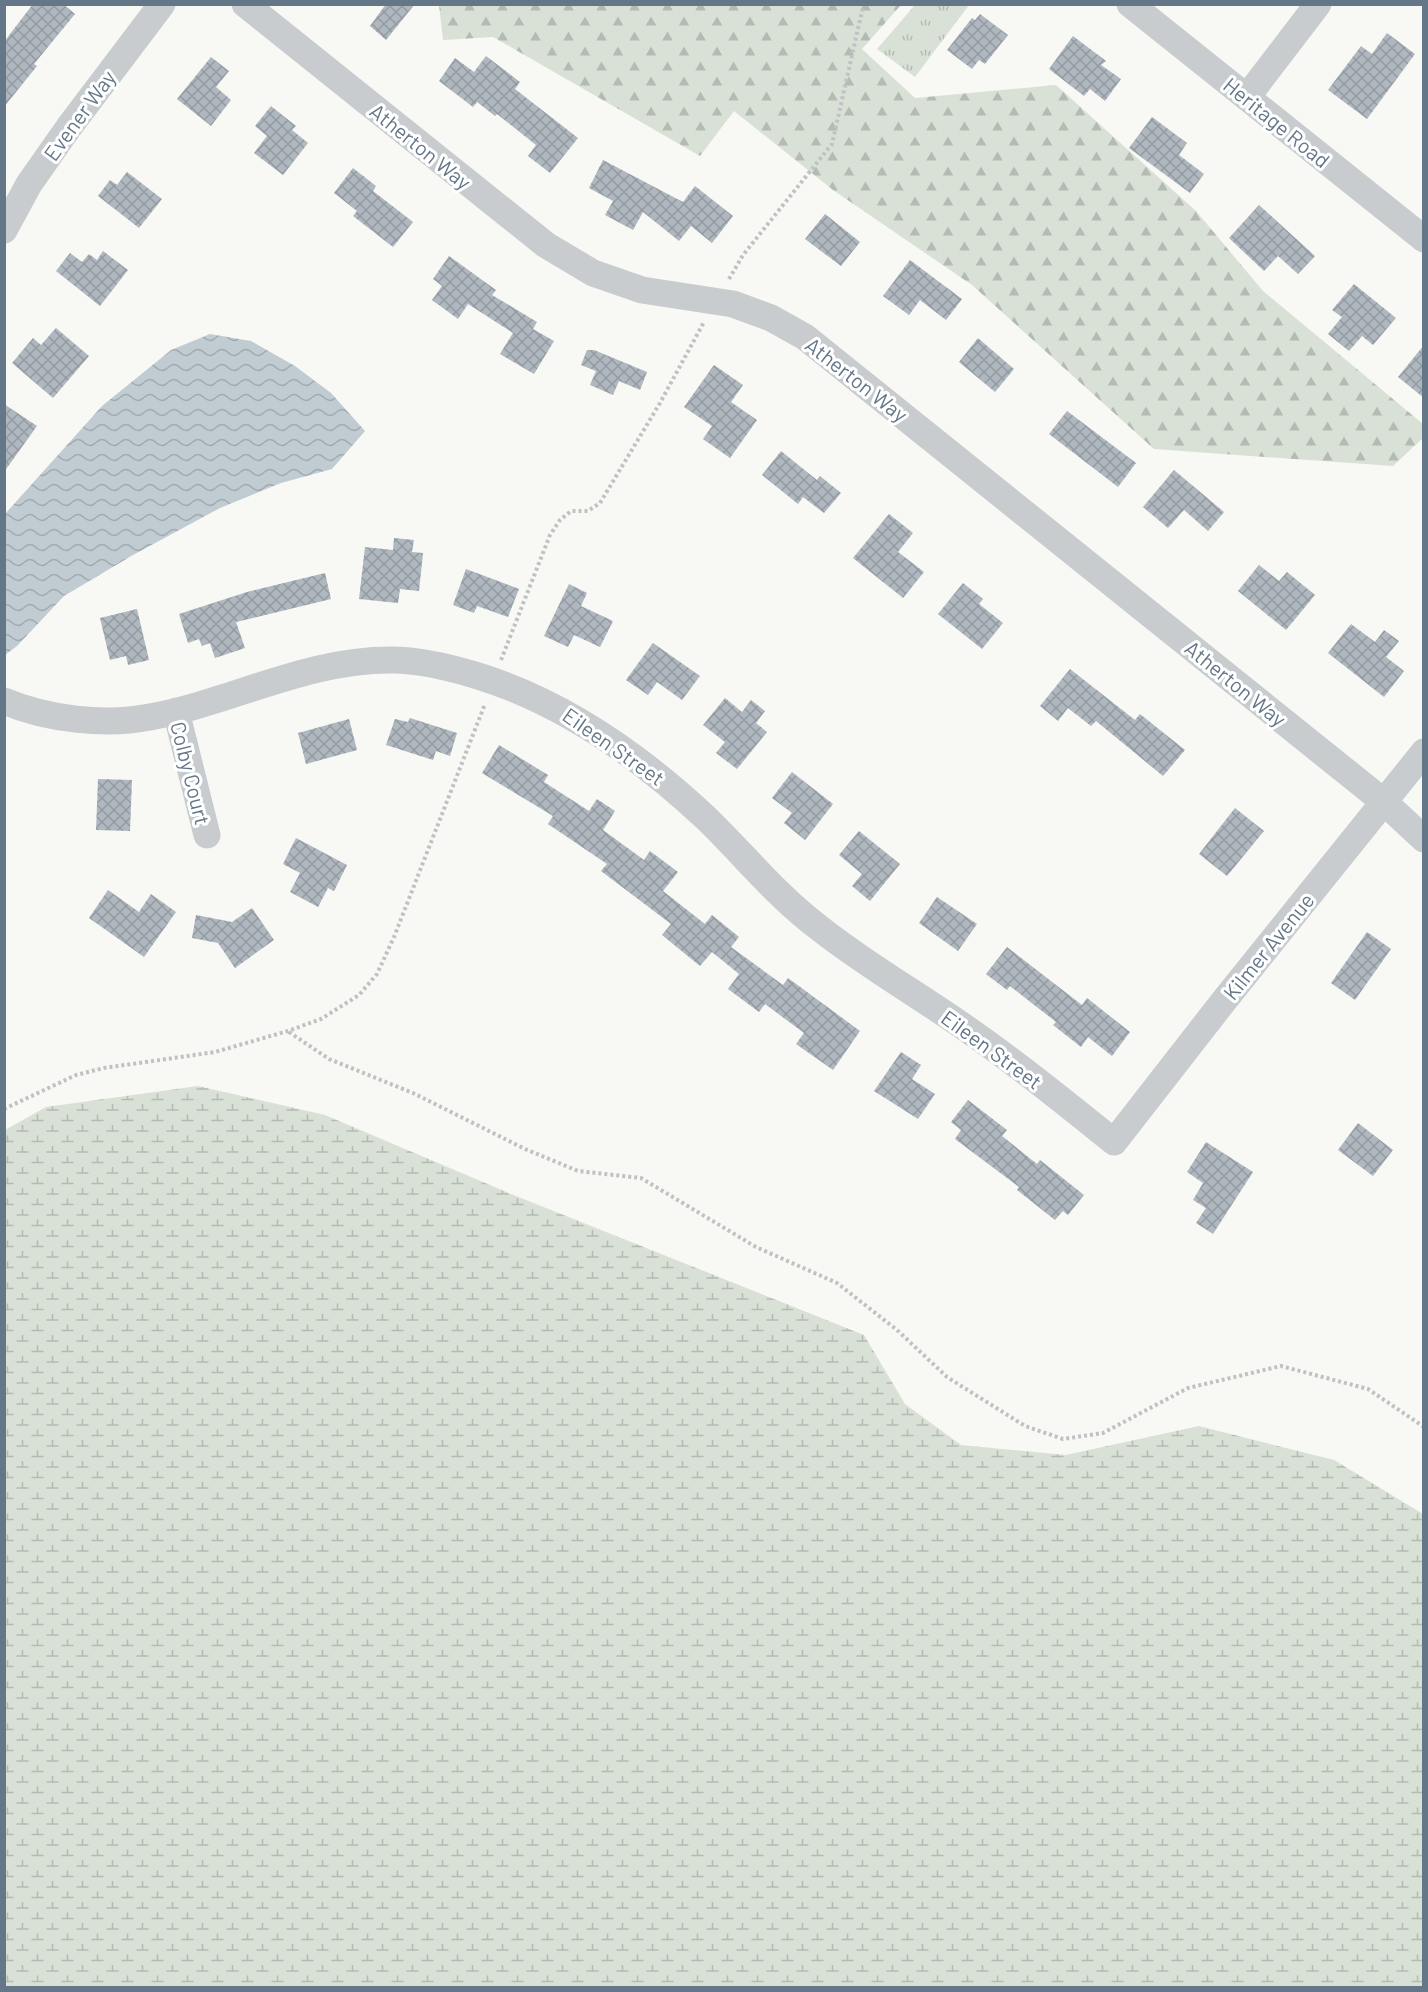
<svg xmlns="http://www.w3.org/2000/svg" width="1428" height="1992" font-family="Barlow,sans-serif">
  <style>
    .forest { fill: url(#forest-firs) }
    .wetland { fill: url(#wetland-marsh) }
    .park { fill: url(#park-tufts) }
    .water { fill: url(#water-waves) }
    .building { fill: url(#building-cross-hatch) }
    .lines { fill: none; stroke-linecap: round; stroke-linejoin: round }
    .path { stroke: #bfc2c4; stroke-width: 4; stroke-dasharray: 3 3; stroke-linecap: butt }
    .street { stroke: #c8cccf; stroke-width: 27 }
    .labels { text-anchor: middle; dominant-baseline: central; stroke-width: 6; stroke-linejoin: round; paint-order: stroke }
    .street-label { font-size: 21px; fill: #647789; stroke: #fff }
  </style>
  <defs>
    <pattern id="forest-firs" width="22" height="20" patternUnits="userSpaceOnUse" patternTransform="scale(1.5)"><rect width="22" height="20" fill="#d9e1d6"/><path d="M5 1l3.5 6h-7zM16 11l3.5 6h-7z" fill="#b4bbb3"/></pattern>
    <pattern id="wetland-marsh" width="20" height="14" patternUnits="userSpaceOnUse" patternTransform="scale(1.5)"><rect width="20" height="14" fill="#d9e1d6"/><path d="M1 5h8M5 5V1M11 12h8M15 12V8" fill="none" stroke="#b4bbb3"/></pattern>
    <pattern id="park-tufts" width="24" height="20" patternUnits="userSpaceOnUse" patternTransform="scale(1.5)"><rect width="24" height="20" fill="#d9e1d6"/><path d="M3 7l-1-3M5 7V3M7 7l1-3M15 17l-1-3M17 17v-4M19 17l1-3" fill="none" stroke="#b4bbb3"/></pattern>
    <pattern id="water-waves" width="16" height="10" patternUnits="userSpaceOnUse" patternTransform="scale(1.5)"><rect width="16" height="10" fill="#c1ccd2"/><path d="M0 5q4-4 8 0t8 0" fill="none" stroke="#a0aab0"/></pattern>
    <pattern id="building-cross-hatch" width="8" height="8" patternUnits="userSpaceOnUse" patternTransform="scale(1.5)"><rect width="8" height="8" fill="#b0b8bf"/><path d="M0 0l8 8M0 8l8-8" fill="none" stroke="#939aa1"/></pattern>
  </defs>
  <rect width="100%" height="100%" fill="#f8f8f5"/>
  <!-- forest -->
  <path class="forest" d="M 439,5 L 901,5 L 862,49 L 915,98 L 1056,85 L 1196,211 L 1263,291 L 1423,424 L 1423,438 L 1393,466 L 1154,449 L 972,285 L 833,190 L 734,111 L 700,156 L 493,37 L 443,40 Z"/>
  <!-- wetland -->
  <path class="wetland" d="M 198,1086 L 325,1115 L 511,1194 L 864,1335 L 905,1404 L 961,1445 L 1066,1455 L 1199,1426 L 1334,1460 L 1423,1514 L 1423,1987 L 5,1987 L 5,1130 L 46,1107 Z"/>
  <!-- park -->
  <path class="park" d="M 915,5 L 969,5 L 915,77 L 877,49 Z"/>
  <!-- water -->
  <path class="water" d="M 210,334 L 251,341 L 295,366 L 331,393 L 365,431 L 332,469 L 281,483 L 220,508 L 133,555 L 64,596 L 17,646 L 5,655 L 5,514 L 102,406 L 171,350 Z"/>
  <!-- building -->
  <path class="building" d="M 33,4 L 63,4 L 75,14 L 34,64 L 37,66 L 4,107 L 4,42 Z
    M 386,4 L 415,4 L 386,40 L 370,26 Z
    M 980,14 L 1008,35 L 985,64 L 979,60 L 972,69 L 947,50 L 972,18 L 975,20 Z
    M 1387,33 L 1415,54 L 1367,119 L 1328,90 L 1361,46 L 1372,54 Z
    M 1073,36 L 1106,61 L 1101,65 L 1121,79 L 1105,101 L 1090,89 L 1084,96 L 1049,69 Z
    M 486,56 L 520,82 L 515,89 L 578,138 L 550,173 L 528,156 L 536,145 L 497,114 L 495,116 L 477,102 L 473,107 L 439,81 L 455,58 L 474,72 Z
    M 211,57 L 229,71 L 216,87 L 231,100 L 211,126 L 177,99 Z
    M 271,106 L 296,126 L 292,130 L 308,143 L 283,175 L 254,153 L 267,136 L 255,126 Z
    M 1152,117 L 1187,143 L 1179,155 L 1204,174 L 1190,193 L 1129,148 Z
    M 603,160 L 683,202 L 695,186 L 733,216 L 712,243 L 691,226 L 679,241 L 643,212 L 633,230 L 605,215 L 613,201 L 589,188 Z
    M 353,168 L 376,186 L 373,191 L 413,222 L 393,247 L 353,216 L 357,211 L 334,193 Z
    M 127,172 L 162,199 L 139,228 L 98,196 L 110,180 L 117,185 Z
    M 1259,205 L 1315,256 L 1298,274 L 1278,256 L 1264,271 L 1229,238 Z
    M 825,214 L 860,242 L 841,266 L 805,239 Z
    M 103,251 L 128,270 L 100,306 L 56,271 L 70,253 L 82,262 L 89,254 L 97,260 Z
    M 449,256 L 496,290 L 492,295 L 537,322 L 533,329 L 554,341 L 534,374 L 500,354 L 513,333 L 468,304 L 458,319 L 432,300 L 442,286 L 433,279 Z
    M 910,260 L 962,299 L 946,320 L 920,300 L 909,315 L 883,296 Z
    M 1354,284 L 1396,318 L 1373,345 L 1362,336 L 1349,351 L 1328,334 L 1342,317 L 1332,310 Z
    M 56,328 L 89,356 L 53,398 L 12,363 L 33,338 L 41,345 Z
    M 978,338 L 1014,369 L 995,392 L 959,362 Z
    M 1424,345 L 1424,398 L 1398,377 Z
    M 587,350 L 594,350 L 647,372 L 640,390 L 619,381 L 613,395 L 590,385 L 596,371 L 581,365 Z
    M 714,365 L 743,385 L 731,402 L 757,420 L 730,458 L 703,439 L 712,426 L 684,407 Z
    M 4,404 L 37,426 L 4,472 Z
    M 1067,411 L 1136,463 L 1118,487 L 1049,434 Z
    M 781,451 L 817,480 L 820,476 L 841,493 L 824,513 L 803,497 L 798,504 L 762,475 Z
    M 1174,470 L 1224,512 L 1208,531 L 1184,510 L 1168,528 L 1143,507 Z
    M 889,514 L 913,533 L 898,552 L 924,572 L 903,598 L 853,558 Z
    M 394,538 L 414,540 L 412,552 L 423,553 L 419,591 L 400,589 L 398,603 L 359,599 L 365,547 L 393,550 Z
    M 1259,565 L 1279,581 L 1287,572 L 1315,595 L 1286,630 L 1238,591 Z
    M 466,569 L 519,589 L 508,617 L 477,606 L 474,613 L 453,605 Z
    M 325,573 L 331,599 L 236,622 L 245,648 L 215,658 L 210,643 L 202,646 L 199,639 L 188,643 L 179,614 L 247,592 Z
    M 963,583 L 983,599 L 979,604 L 1003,623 L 982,649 L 938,614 Z
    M 569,584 L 587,593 L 581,606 L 613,621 L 600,647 L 574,635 L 568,647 L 544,636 Z
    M 137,609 L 149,660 L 128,665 L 126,656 L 110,660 L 100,618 Z
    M 1351,624 L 1375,642 L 1384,630 L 1399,641 L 1386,657 L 1404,671 L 1384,697 L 1328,653 Z
    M 653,643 L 700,676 L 682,700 L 657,682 L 648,695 L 626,680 Z
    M 1070,669 L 1135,720 L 1140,714 L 1185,750 L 1163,776 L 1096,721 L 1091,726 L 1068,708 L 1058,721 L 1040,706 Z
    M 725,698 L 742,712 L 751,700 L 765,711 L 756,723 L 767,732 L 737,769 L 716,753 L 725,742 L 703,725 Z
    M 410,718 L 457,733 L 450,756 L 436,751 L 433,760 L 386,745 L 395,719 L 408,722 Z
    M 349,719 L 357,750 L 306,764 L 298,733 Z
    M 499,745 L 548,775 L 544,782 L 589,811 L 597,799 L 615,811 L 603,830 L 644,860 L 650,851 L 678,872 L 663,891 L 705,924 L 712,915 L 739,937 L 731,947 L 783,985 L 788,978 L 860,1031 L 833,1070 L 796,1044 L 804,1033 L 765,1004 L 759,1012 L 728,989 L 739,974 L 712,952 L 700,966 L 662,935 L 671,924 L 601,871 L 607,864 L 548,824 L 553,816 L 482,773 Z
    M 792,772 L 833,804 L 805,840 L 784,823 L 792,813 L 772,798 Z
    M 98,779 L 132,780 L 130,831 L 96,830 Z
    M 1235,808 L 1264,831 L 1227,876 L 1199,854 Z
    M 859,831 L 900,864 L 870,901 L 852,886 L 862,874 L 839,855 Z
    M 296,838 L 347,865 L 334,891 L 328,888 L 318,907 L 290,892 L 300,873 L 283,864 Z
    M 108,890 L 139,912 L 151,894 L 176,912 L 144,957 L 89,918 Z
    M 937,897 L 977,924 L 958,951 L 919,923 Z
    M 252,908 L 274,940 L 235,968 L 218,943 L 192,938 L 196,915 L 232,922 Z
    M 1367,932 L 1391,949 L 1355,1000 L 1331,983 Z
    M 1007,947 L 1082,1005 L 1087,998 L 1130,1032 L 1112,1056 L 1088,1037 L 1081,1047 L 1053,1025 L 1056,1022 L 1010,986 L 1007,990 L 986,974 Z
    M 901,1052 L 921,1065 L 912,1079 L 935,1094 L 918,1119 L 874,1091 Z
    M 968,1100 L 1007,1130 L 1002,1136 L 1037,1164 L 1040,1160 L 1084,1195 L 1068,1215 L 1063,1211 L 1055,1220 L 1017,1190 L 1019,1187 L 955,1139 L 961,1130 L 951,1122 Z
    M 1358,1123 L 1393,1150 L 1373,1176 L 1338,1150 Z
    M 1206,1142 L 1253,1172 L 1213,1234 L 1196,1223 L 1206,1208 L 1193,1200 L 1203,1183 L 1187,1172 Z"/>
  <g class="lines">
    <!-- path -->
    <path class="path" d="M 729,279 L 743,255 L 832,144 L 862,11 L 866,4
      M 501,660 L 550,535 L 560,520 L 571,511 L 588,511 L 600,503 L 660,403 L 704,322
      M 289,1032 L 329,1059 L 413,1093 L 525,1149 L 578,1171 L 641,1178 L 756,1247 L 837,1283 L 897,1330 L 947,1377 L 1025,1426 L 1063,1439 L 1103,1433 L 1188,1388 L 1281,1366 L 1368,1389 L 1424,1427
      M 4,1109 L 76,1075 L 104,1068 L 215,1052 L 288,1031 L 321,1019 L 359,995 L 377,974 L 394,937 L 485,704"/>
    <!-- street -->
    <path class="street" d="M 245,4 L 546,245 L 593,273 L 642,290 L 733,304 L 771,318 L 805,337 L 1384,802 L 1424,839
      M 1130,4 L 1424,239
      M 1247,97 L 1318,4
      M 4,230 L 29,184 L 69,127 L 162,4
      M 4,701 C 46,719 105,726 150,717 C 232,702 307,659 393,660 C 420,660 448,667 475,675 C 564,702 640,756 707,819 C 744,855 777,896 818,927 C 858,959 902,985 945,1014 C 1004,1053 1059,1098 1114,1142 L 1223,1002 L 1424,752
      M 176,711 L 207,835"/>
  </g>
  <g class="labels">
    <!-- street labels -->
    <g class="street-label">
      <text transform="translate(79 115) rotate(-54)">Evener Way</text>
      <text transform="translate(1277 122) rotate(39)">Heritage Road</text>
      <text transform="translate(421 146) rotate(39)">Atherton Way</text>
      <text transform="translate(857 379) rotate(38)">Atherton Way</text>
      <text transform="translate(1236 683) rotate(39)">Atherton Way</text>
      <text transform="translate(614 746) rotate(35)">Eileen Street</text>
      <text transform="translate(191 773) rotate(76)">Colby Court</text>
      <text transform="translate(1268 946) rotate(-51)">Kilmer Avenue</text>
      <text transform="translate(992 1049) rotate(36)">Eileen Street</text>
    </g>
  </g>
  <!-- border -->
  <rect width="1428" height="1992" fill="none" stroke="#647789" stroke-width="12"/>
</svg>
